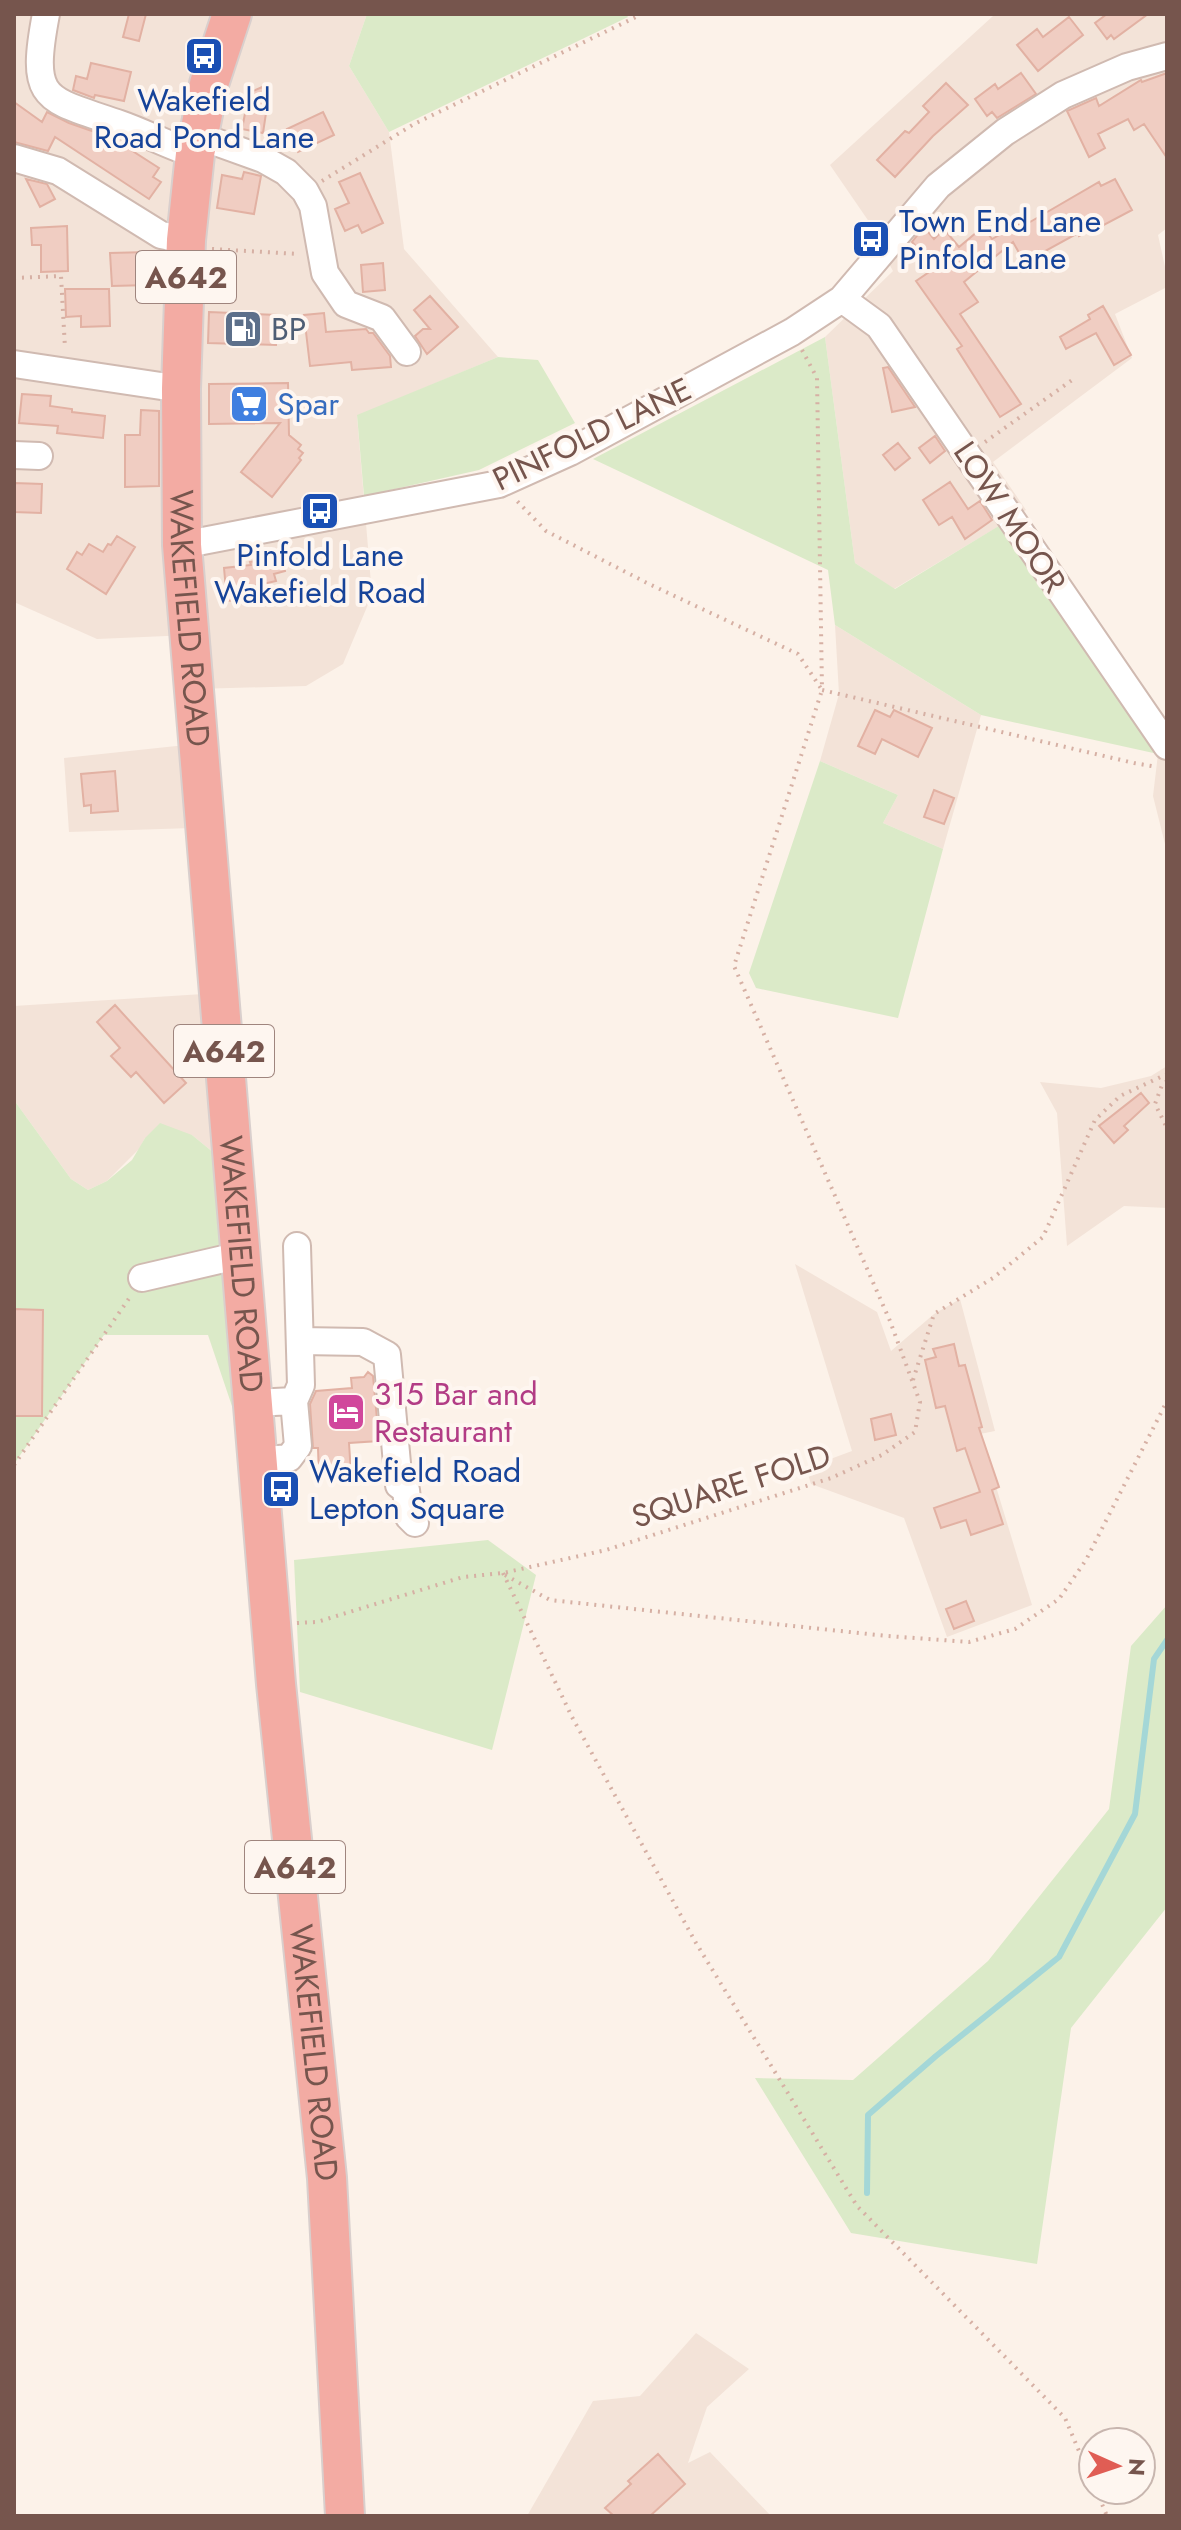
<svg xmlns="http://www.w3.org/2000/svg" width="1181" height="2530" font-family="Jost,sans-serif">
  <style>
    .residential { fill: #f3e3d8 }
    .green { fill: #dbeac8 }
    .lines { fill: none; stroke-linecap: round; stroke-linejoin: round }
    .stream { stroke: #a4d7d7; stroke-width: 6 }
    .building { fill: #f0cdc2; stroke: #e2b1a3; stroke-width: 2 }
    .minor-casing { stroke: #d0bab1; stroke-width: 30 }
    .highway-casing { stroke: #d9cfcd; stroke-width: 42 }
    .path { stroke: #d6b0a4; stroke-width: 4; stroke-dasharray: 2 6; stroke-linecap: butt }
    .minor { stroke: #fff; stroke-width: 26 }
    .highway { stroke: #f3aba3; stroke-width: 38 }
    .labels { text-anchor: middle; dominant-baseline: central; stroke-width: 8; stroke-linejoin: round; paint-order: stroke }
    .shield { fill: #fef6f0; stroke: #9f857e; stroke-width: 2 }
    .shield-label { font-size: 30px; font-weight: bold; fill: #76554d }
    .transit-label { font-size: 32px; fill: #164399; stroke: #fef6f0 }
    .service-label { font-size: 32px; fill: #4e5e75; stroke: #fef6f0; text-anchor: start }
    .shop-label { font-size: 32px; fill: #366cbe; stroke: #fef6f0; text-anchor: start }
    .street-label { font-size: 32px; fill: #76554d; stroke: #fef6f0 }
    .hotel-label { font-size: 32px; fill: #b23c85; stroke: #fef6f0; text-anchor: start }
  </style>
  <rect width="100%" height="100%" fill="#fcf2e9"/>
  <!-- residential -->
  <path class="residential" d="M 14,14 L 367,14 L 349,66 L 389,132 L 404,249 L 498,357 L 357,416 L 372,595 L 343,664 L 306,686 L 195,689 L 203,807 L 192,828 L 69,832 L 64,758 L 195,744 L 190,635 L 97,639 L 14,602 Z
    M 1005,14 L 1167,14 L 1167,228 L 1158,235 L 1167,276 L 1167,287 L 1115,314 L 1132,358 L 993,462 L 1026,510 L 894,589 L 855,563 L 825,337 L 893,271 L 882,251 L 874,229 L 830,165 L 993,16 Z
    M 835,625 L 981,715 L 943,849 L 883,823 L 898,795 L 820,761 L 839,694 Z
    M 1167,750 L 1167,852 L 1153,796 L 1158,754 Z
    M 203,994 L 214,1153 L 192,1135 L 145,1138 L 139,1149 L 107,1181 L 88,1190 L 71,1179 L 14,1100 L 14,1006 Z
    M 1167,1066 L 1167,1208 L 1124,1206 L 1067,1246 L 1057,1113 L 1040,1082 L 1101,1088 L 1151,1076 Z
    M 795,1264 L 877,1312 L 891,1351 L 934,1314 L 960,1299 L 995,1431 L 980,1434 L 1032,1605 L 947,1637 L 904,1518 L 811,1484 L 806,1468 L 852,1451 Z
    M 696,2333 L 749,2369 L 707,2407 L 688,2463 L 710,2452 L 771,2516 L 527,2516 L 593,2401 L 640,2396 Z"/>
  <!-- green -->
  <path class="green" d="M 367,14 L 626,14 L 628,17 L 389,132 L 349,66 Z
    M 825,337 L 855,563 L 895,589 L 1002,524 L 1158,754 L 981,715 L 835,625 L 828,570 L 593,459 Z
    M 498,357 L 538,360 L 575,423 L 479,470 L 364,496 L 357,415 Z
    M 820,761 L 898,795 L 883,823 L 943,849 L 898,1018 L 756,988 L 749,973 Z
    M 14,1100 L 71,1179 L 88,1190 L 107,1181 L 132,1160 L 145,1138 L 160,1123 L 192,1135 L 214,1153 L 237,1421 L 208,1335 L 104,1335 L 14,1464 Z
    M 488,1540 L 536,1575 L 492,1750 L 300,1692 L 294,1560 Z
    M 1167,1605 L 1167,1907 L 1071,2028 L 1037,2264 L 851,2233 L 755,2078 L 853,2080 L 988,1961 L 1109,1809 L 1131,1646 Z"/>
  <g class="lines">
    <!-- stream -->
    <path class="stream" d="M 867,2193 L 868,2115 L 936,2056 L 1059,1957 L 1135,1814 L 1154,1659 L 1167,1640"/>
  </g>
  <!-- building -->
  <path class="building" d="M 129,14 L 146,14 L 139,41 L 123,37 Z
    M 1107,14 L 1148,14 L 1114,39 L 1111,35 L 1107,39 L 1095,23 Z
    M 1069,17 L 1083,35 L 1038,71 L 1017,45 L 1037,29 L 1043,37 Z
    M 91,63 L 131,72 L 124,101 L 95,95 L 94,98 L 73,90 L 76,76 L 87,79 Z
    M 1021,73 L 1036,94 L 997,118 L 992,112 L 987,116 L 975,99 L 995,84 L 998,89 Z
    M 1167,73 L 1167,158 L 1144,124 L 1134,130 L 1128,119 L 1098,134 L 1105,148 L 1089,157 L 1067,111 L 1096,98 L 1099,106 L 1141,80 L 1142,82 Z
    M 946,83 L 968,105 L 933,136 L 895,177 L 877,160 L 905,131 L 909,133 L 929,112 L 923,106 Z
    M 262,87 L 268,100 L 263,133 L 242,129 L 249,93 Z
    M 14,102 L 42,122 L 47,112 L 69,123 L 112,138 L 159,168 L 153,177 L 161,182 L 149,199 L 55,137 L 48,151 L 14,142 Z
    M 323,112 L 334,135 L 298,152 L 287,129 Z
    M 244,172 L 261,176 L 254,214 L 217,208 L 222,175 L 242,179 Z
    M 360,173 L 383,223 L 362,233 L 358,225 L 345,231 L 335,209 L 349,203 L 339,182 Z
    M 26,179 L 47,184 L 55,199 L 40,207 Z
    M 1115,179 L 1132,210 L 1102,226 L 1101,224 L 1079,236 L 1078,233 L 1040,254 L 1038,251 L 1023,260 L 1013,242 L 964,282 L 978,302 L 960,314 L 1021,404 L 1000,417 L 957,349 L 962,346 L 916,281 L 935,268 L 912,242 L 924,227 L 934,239 L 944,229 L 959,247 L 983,227 L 992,239 L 1028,219 L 1030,222 L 1099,182 L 1101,186 Z
    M 67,226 L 68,271 L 41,272 L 41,245 L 32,245 L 31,228 Z
    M 148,252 L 150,285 L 112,286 L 110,253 Z
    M 383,263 L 385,290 L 363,292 L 361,265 Z
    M 65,289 L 109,289 L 110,326 L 81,327 L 81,316 L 66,317 Z
    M 430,296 L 458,327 L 427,354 L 415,336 L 423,329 L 430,329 L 414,310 Z
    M 1103,306 L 1131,355 L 1114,365 L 1096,333 L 1066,349 L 1060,337 L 1090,319 L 1088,315 Z
    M 209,312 L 277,315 L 276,345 L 208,343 Z
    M 324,313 L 326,332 L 366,329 L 369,333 L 373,333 L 390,356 L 391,367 L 352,370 L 351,362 L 310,366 L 304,315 Z
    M 888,367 L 915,407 L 892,412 L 883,368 Z
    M 288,383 L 289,435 L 301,445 L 298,449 L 303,453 L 299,458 L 301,460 L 272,497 L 241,472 L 280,423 L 209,424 L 209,384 Z
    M 22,394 L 51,396 L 50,406 L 72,409 L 72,412 L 105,416 L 103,438 L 57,433 L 58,426 L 19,423 Z
    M 141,410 L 159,411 L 159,486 L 125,487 L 125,435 L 140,435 Z
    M 935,436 L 945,451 L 930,463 L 919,448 Z
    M 898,443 L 910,458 L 895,470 L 883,455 Z
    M 950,482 L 968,509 L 980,501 L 992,520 L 965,539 L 952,517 L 939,525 L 923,500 Z
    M 14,483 L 42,484 L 41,513 L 14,512 Z
    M 117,536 L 135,547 L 106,594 L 67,569 L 77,552 L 82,555 L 89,544 L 103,552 L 108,544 L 111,545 Z
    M 282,556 L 285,571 L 274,574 L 276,581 L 245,588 L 246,599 L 227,601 L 224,568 L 251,565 L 250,562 Z
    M 875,710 L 890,717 L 894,710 L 932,728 L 918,757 L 882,739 L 875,754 L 858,746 Z
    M 115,771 L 118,811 L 91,813 L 91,805 L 84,806 L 81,774 Z
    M 934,790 L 954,798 L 944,824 L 924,817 Z
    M 115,1005 L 186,1083 L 164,1103 L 136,1072 L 131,1077 L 111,1056 L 120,1048 L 97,1022 Z
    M 1141,1093 L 1149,1103 L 1124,1126 L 1128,1130 L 1114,1143 L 1099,1126 Z
    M 14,1309 L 43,1310 L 42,1416 L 14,1416 Z
    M 954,1344 L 959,1366 L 965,1365 L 982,1427 L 979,1428 L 999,1487 L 992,1490 L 1003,1524 L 971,1535 L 966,1520 L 941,1528 L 934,1508 L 980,1492 L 965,1448 L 957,1451 L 945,1406 L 936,1408 L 925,1360 L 936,1357 L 933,1349 Z
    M 368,1372 L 373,1376 L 379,1441 L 349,1443 L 351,1474 L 319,1476 L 318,1448 L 313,1448 L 310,1404 L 316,1391 L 352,1388 L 351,1378 L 364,1377 Z
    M 891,1414 L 896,1435 L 875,1440 L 871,1419 Z
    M 966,1601 L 974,1621 L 954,1629 L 946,1609 Z
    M 658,2454 L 685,2484 L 650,2516 L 614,2516 L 605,2508 L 631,2484 L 628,2481 Z"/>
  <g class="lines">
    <!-- minor casing -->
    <g class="minor-casing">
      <path id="minor" d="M 46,14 C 29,103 45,98 120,124 C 146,133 169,146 195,154
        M 199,136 L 263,159 L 286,172 L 305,191 L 313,206 L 325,273 L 346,304 L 382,318 L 407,352
        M 14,158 L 58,171 L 161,235 L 186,240
        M 842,299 L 879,326 L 1167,746
        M 14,364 L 181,389
        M 14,455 L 39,456
        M 182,545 L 499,484 L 570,452 L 792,332 L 842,299 L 938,186 L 1005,132 L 1063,95 L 1127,67 L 1167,56
        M 142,1278 L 241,1255
        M 300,1341 L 363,1342 L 387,1355 L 399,1485 L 406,1490 L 409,1517 L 415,1523
        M 253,1403 L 294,1401 L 301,1385 L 297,1246
        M 258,1461 L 289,1458 L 298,1446 L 294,1401"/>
    </g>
    <!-- highway casing -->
    <g class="highway-casing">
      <g id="highway">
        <path id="s1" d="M 232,14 L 209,84 L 195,154 L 186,240 L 181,389 L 182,545 L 276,1684 L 327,2178 L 345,2516"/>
      </g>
    </g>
    <!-- path -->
    <path class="path" d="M 322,181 L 414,124 L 636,17 L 637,14
      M 212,249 L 299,254
      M 14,278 L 61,276 L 65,348
      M 802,350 L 817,378 L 822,690 L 1134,763 L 1157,767
      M 985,442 L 1075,378
      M 1167,1081 L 1162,1085 L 1155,1104 L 1167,1128
      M 913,1380 L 934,1314 L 993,1278 L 1043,1237 L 1095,1120 L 1120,1096 L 1167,1074
      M 14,1465 L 130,1297
      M 503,1573 L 572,1717 L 696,1943 L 857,2206 L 1065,2418 L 1093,2484
      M 505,1575 L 550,1600 L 887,1636 L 969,1642 L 1015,1629 L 1059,1599 L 1086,1560 L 1167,1401
      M 297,1623 L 317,1622 L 463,1577 L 503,1573 L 606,1550 L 831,1478 L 882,1455 L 915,1432 L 920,1402 L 890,1321 L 734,966 L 822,690 L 798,654 L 649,584 L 546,531 L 517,501
      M 1096,2490 L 1107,2516"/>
    <!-- minor -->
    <use href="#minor" class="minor"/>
    <!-- highway -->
    <use href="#highway" class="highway"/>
  </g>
  <!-- icons -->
  <defs>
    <g id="bus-square" transform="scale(2)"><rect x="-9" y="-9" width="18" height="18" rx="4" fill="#1a4fb4" stroke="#fef6f0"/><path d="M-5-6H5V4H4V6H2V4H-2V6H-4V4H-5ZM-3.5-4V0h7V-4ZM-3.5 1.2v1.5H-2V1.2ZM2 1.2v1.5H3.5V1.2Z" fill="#fff"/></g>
    <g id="fuel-square" transform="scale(2)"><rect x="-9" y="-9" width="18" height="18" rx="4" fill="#5c6f8a" stroke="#fef6f0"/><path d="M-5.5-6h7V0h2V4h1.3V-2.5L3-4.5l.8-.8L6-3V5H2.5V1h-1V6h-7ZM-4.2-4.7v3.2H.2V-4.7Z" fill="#fff"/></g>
    <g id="supermarket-square" transform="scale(2)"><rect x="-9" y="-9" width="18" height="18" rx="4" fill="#3f7fe0" stroke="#fef6f0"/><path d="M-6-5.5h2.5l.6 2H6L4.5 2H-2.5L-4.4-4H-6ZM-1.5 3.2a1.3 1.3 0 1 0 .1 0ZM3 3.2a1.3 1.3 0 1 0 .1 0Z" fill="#fff"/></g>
    <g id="hotel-square" transform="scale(2)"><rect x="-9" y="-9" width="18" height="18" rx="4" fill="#d1479c" stroke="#fef6f0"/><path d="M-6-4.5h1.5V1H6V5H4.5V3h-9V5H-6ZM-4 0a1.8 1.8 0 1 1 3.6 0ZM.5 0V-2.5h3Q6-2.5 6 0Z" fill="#fff"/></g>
  </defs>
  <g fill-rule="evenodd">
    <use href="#bus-square" x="204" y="56"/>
    <use href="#bus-square" x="871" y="239"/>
    <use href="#fuel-square" x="243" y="329"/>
    <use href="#supermarket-square" x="249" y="404"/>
    <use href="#bus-square" x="320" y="511"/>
    <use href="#hotel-square" x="346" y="1412"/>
    <use href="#bus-square" x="281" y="1489"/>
  </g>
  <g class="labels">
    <!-- shield labels -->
    <g class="shield">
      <rect x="136" y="251" width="100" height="52" rx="6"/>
      <rect x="174" y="1025" width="100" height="52" rx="6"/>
      <rect x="245" y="1841" width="100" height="52" rx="6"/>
    </g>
    <g class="shield-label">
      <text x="186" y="277">A642</text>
      <text x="224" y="1051">A642</text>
      <text x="295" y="1867">A642</text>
    </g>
    <!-- transit labels -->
    <g class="transit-label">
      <text x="204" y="100">Wakefield<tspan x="204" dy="37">Road Pond Lane</tspan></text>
      <text x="899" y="221" text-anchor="start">Town End Lane<tspan x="899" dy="37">Pinfold Lane</tspan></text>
      <text x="320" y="555">Pinfold Lane<tspan x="320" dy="37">Wakefield Road</tspan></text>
      <text x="309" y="1471" text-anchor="start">Wakefield Road<tspan x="309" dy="37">Lepton Square</tspan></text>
    </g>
    <!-- service labels -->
    <g class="service-label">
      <text x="271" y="329">BP</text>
    </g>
    <!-- shop labels -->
    <g class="shop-label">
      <text x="277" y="404">Spar</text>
    </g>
    <!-- street labels -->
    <g class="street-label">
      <text transform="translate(592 434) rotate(-26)">PINFOLD LANE</text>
      <text transform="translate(1010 517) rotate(56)">LOW MOOR</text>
      <text stroke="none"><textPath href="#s1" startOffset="610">WAKEFIELD ROAD</textPath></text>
      <text stroke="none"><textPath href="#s1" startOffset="1258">WAKEFIELD ROAD</textPath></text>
      <text transform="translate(731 1486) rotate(-18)">SQUARE FOLD</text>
      <text stroke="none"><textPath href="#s1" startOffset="2050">WAKEFIELD ROAD</textPath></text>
    </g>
    <!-- hotel labels -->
    <g class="hotel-label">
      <text x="374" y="1394">315 Bar and<tspan x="374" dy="37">Restaurant</tspan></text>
    </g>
  </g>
  <!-- border -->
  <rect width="1181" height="2530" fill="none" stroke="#76554d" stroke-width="32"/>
  <!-- north arrow -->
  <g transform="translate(1117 2466) rotate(93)"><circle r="38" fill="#fef6f0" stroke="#c8b6af" stroke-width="2"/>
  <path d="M0-6L14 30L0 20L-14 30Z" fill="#e05d54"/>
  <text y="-12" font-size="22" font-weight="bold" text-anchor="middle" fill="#76554d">N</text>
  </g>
</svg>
